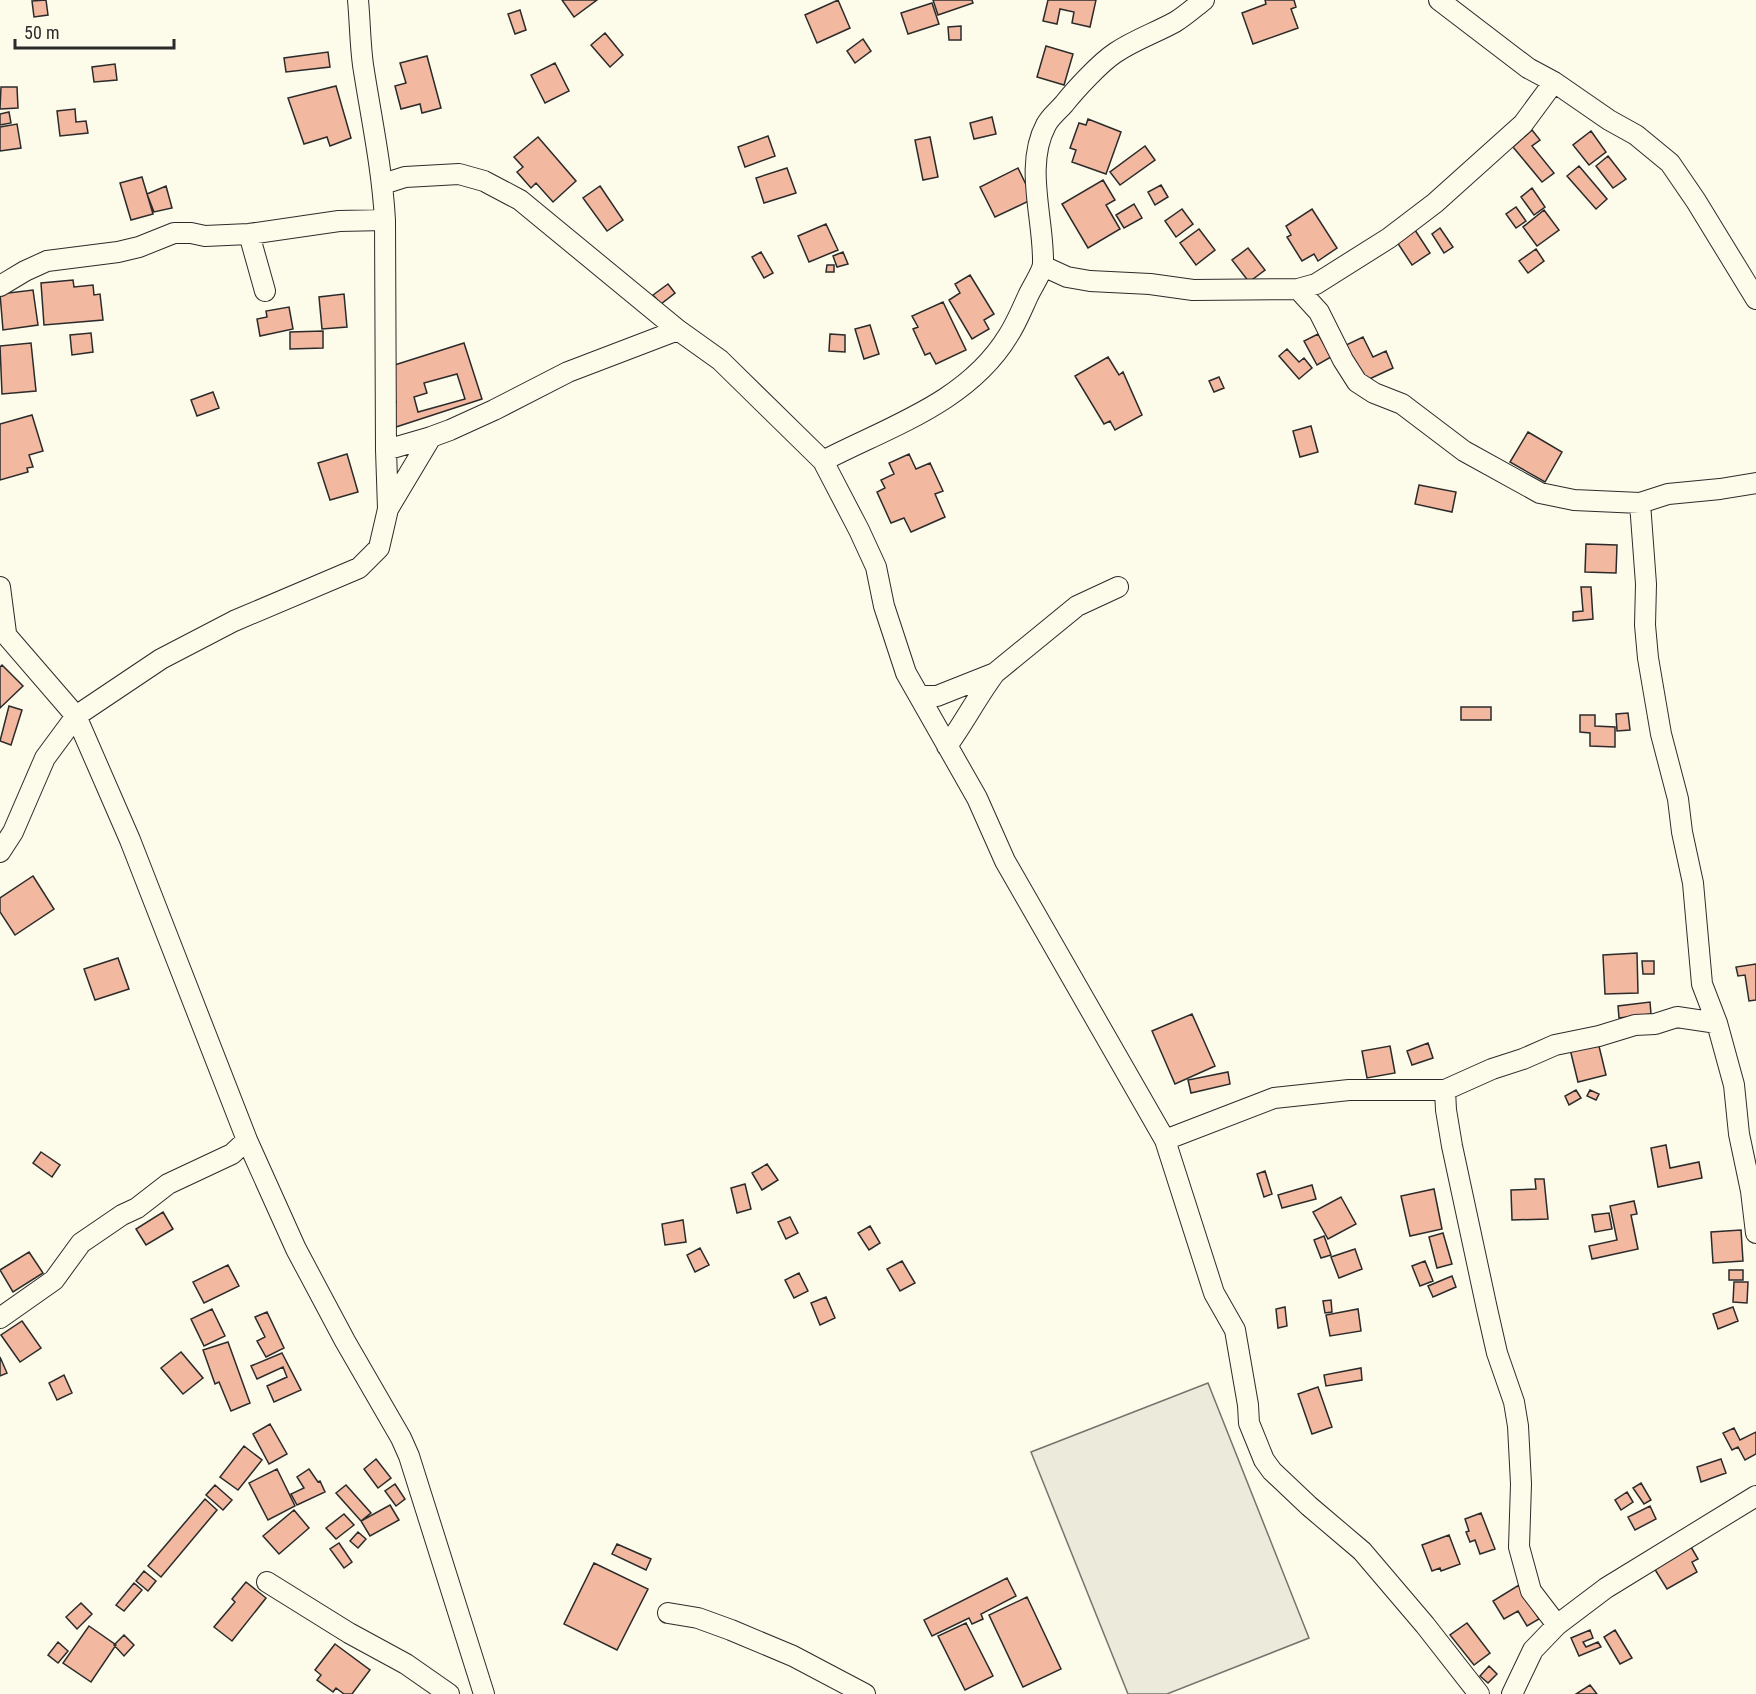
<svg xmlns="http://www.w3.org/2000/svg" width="1756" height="1694" font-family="'Roboto Condensed',sans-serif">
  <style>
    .green { fill: #ecebdb; stroke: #74746e; stroke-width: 1.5 }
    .building { fill: #f2b8a0; stroke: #2b2b2b; stroke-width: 1.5; fill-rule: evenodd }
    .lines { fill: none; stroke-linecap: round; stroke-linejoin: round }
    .minor-casing { stroke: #2b2b2b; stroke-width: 22 }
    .minor { stroke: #fdfbea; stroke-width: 20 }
  </style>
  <rect width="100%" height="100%" fill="#fdfbea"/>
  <!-- green -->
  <path class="green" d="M 1208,1383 L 1309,1638 L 1167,1694 L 1128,1694 L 1031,1452 Z"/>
  <!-- building -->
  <path class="building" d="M 46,0 L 48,15 L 34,17 L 32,1 Z
    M 562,0 L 597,0 L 574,17 Z
    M 838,0 L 850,28 L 817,43 L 805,15 Z
    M 933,0 L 972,0 L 973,3 L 938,15 Z
    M 1048,0 L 1096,0 L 1090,27 L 1072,23 L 1074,12 L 1060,9 L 1057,24 L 1043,21 Z
    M 1265,0 L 1294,0 L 1296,7 L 1291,9 L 1298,28 L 1253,44 L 1242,13 L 1266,4 Z
    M 932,3 L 939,24 L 908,34 L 901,13 Z
    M 520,10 L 526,30 L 515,34 L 508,14 Z
    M 961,26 L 961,40 L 949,40 L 948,27 Z
    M 605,33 L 623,55 L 610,67 L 591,45 Z
    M 863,39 L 871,51 L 855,63 L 847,51 Z
    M 1046,46 L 1073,54 L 1064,85 L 1037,77 Z
    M 328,52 L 330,67 L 286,72 L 284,58 Z
    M 427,56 L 441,108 L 422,113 L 420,104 L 401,109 L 395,86 L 406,83 L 400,63 Z
    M 555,63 L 569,91 L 545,103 L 531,75 Z
    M 115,64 L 117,80 L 94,82 L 92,67 Z
    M 336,86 L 351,138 L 330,146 L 327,137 L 304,144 L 288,98 Z
    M 1,87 L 17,87 L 18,108 L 0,109 Z
    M 75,109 L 76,122 L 86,121 L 88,133 L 60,136 L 57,111 Z
    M 9,112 L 11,123 L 0,125 L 0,114 Z
    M 992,117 L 996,134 L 974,139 L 970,123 Z
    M 1088,119 L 1121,132 L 1106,174 L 1072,162 L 1076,150 L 1070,148 L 1079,123 L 1086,125 Z
    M 17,124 L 21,148 L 0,151 L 0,127 Z
    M 1532,130 L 1540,140 L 1532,146 L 1554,173 L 1542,182 L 1513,147 Z
    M 1591,131 L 1606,152 L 1589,165 L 1573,145 Z
    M 768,136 L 775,156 L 745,167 L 738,147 Z
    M 538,137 L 576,181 L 553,202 L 536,183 L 531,188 L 517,172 L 523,167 L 514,157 Z
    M 930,137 L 938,177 L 923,180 L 915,140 Z
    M 1145,146 L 1155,160 L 1120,185 L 1110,172 Z
    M 1608,156 L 1626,179 L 1613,188 L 1596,166 Z
    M 1579,166 L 1607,199 L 1596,209 L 1567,176 Z
    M 787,168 L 796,193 L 764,203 L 756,178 Z
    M 1018,168 L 1033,199 L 995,217 L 980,187 Z
    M 142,177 L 153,214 L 131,220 L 120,183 Z
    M 1103,180 L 1115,200 L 1106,205 L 1120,229 L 1088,248 L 1062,204 Z
    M 1161,185 L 1168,197 L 1155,205 L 1148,192 Z
    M 166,186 L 172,208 L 154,212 L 147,194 Z
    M 600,186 L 623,220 L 607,231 L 583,198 Z
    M 1532,188 L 1545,207 L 1534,215 L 1521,197 Z
    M 1134,204 L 1142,218 L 1124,228 L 1116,215 Z
    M 1516,207 L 1526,221 L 1516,228 L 1506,214 Z
    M 1182,209 L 1193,224 L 1176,237 L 1165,221 Z
    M 1312,209 L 1337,248 L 1318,261 L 1314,254 L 1302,261 L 1287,237 L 1291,235 L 1286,226 Z
    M 1544,210 L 1559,230 L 1537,246 L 1523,227 Z
    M 826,224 L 838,250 L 809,262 L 798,236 Z
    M 1413,227 L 1430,253 L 1412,265 L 1395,239 Z
    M 1440,228 L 1453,247 L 1444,253 L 1432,234 Z
    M 1199,229 L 1215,250 L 1196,265 L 1180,243 Z
    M 1248,248 L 1265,270 L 1249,282 L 1232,260 Z
    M 1536,249 L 1544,261 L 1528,273 L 1519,261 Z
    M 761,252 L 773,273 L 764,278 L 752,257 Z
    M 843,252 L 848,264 L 837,267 L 833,256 Z
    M 827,265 L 834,265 L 834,272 L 826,272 Z
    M 970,275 L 994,314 L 984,320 L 989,329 L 972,339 L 949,300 L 960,293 L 955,284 Z
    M 73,280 L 74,287 L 93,285 L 94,295 L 100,294 L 103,320 L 44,325 L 41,283 Z
    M 668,284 L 675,293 L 661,304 L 653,295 Z
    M 33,290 L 38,325 L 3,330 L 0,294 Z
    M 344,294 L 347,327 L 322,329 L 319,297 Z
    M 943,302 L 966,350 L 936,364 L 930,353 L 925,355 L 913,329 L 918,327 L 912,316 Z
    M 289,307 L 293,329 L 260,336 L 257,319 L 267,317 L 266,311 Z
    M 870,325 L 879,354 L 864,359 L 855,329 Z
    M 323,331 L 323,348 L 290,349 L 290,332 Z
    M 91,333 L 93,352 L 72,355 L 70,335 Z
    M 830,334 L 845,335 L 845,352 L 829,351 Z
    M 1318,334 L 1331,357 L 1317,365 L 1304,341 Z
    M 1363,337 L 1373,357 L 1386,351 L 1393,368 L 1363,382 L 1346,345 Z
    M 31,343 L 36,391 L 2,394 L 0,346 Z
    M 464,343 L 482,399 L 396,427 L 389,405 L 396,402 L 385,368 ZM 457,374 L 465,399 L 418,412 L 414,397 L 427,393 L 424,383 Z
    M 1287,349 L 1299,362 L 1304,358 L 1312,368 L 1299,379 L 1279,356 Z
    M 1108,357 L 1119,375 L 1123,372 L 1142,415 L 1115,430 L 1110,421 L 1104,424 L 1075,376 Z
    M 1219,377 L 1224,388 L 1214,392 L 1209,381 Z
    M 213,392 L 219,408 L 197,416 L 191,400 Z
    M 32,415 L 43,451 L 29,455 L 33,467 L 27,468 L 28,472 L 0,480 L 0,424 Z
    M 1311,426 L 1318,452 L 1300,457 L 1293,431 Z
    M 1528,432 L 1562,452 L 1545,482 L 1510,462 Z
    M 347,454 L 358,492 L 330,500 L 318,463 Z
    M 909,454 L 916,469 L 930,463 L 943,491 L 935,494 L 945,517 L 911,532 L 904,518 L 891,523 L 877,492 L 885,488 L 881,480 L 894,474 L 889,463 Z
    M 1419,485 L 1456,492 L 1452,512 L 1415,504 Z
    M 1586,544 L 1617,545 L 1616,573 L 1585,572 Z
    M 1581,587 L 1591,587 L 1593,619 L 1573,621 L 1573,612 L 1583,611 Z
    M 2,665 L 23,686 L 0,708 L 0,667 Z
    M 9,706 L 22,710 L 11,745 L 0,741 Z
    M 1461,707 L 1491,707 L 1491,720 L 1461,720 Z
    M 1628,713 L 1630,730 L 1617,731 L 1616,714 Z
    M 1580,715 L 1595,715 L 1595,726 L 1615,727 L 1615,747 L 1590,746 L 1590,733 L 1580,732 Z
    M 33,876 L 54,909 L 15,935 L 0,912 L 0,898 Z
    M 1637,953 L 1638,993 L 1605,994 L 1603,955 Z
    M 118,958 L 129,989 L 95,1000 L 84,969 Z
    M 1642,961 L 1654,961 L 1654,974 L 1643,974 Z
    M 1756,964 L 1756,1000 L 1749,1001 L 1745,975 L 1738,976 L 1736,967 Z
    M 1650,1002 L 1651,1014 L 1619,1018 L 1618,1006 Z
    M 1192,1014 L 1215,1066 L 1175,1084 L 1152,1031 Z
    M 1597,1038 L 1606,1075 L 1578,1082 L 1569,1045 Z
    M 1428,1043 L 1433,1058 L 1412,1065 L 1407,1051 Z
    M 1390,1046 L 1395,1073 L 1367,1078 L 1362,1051 Z
    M 1228,1072 L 1230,1084 L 1191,1093 L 1188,1080 Z
    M 1576,1090 L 1581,1098 L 1569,1105 L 1565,1096 Z
    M 1590,1090 L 1599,1094 L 1596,1100 L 1587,1096 Z
    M 1666,1145 L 1670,1168 L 1699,1162 L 1702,1178 L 1658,1187 L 1651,1148 Z
    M 41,1152 L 60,1165 L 52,1177 L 33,1163 Z
    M 767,1164 L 778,1180 L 762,1190 L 752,1173 Z
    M 1265,1171 L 1272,1194 L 1264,1197 L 1257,1174 Z
    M 1535,1179 L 1544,1179 L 1548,1219 L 1512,1220 L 1511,1190 L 1536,1189 Z
    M 745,1184 L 751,1209 L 737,1213 L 731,1188 Z
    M 1312,1185 L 1316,1199 L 1282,1208 L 1278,1195 Z
    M 1434,1189 L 1442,1229 L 1410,1236 L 1401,1196 Z
    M 1341,1197 L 1356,1224 L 1328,1239 L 1313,1212 Z
    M 1634,1201 L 1637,1214 L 1631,1215 L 1638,1249 L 1592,1259 L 1589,1246 L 1617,1240 L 1610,1206 Z
    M 163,1212 L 173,1229 L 146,1245 L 136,1229 Z
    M 1609,1213 L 1612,1229 L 1595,1232 L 1592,1215 Z
    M 790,1217 L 798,1233 L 786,1239 L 778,1222 Z
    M 683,1220 L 686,1242 L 665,1245 L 662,1224 Z
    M 870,1226 L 880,1243 L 869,1250 L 858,1233 Z
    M 1741,1230 L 1743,1261 L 1713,1263 L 1711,1232 Z
    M 1443,1233 L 1452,1264 L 1437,1268 L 1429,1237 Z
    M 1324,1236 L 1331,1255 L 1321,1258 L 1314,1240 Z
    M 700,1248 L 709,1265 L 695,1272 L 687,1255 Z
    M 1355,1249 L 1362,1269 L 1339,1278 L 1331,1257 Z
    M 29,1252 L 43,1273 L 13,1292 L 0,1270 Z
    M 902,1261 L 915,1283 L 900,1291 L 887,1269 Z
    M 1425,1261 L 1433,1281 L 1420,1286 L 1412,1266 Z
    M 228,1265 L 239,1286 L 204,1303 L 193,1282 Z
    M 1729,1270 L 1743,1270 L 1743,1280 L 1729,1280 Z
    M 799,1273 L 808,1291 L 794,1298 L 785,1280 Z
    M 1452,1276 L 1456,1287 L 1433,1297 L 1428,1286 Z
    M 1734,1282 L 1748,1282 L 1747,1303 L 1733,1302 Z
    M 826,1297 L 835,1318 L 820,1325 L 811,1303 Z
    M 1331,1300 L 1332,1312 L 1325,1313 L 1323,1301 Z
    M 1285,1307 L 1287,1326 L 1278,1328 L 1276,1309 Z
    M 1733,1307 L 1738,1321 L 1718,1329 L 1713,1314 Z
    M 212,1309 L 225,1336 L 204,1346 L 191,1319 Z
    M 1358,1309 L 1361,1331 L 1330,1336 L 1326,1315 Z
    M 267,1312 L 284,1348 L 266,1357 L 257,1341 L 265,1337 L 255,1317 Z
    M 22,1321 L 41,1348 L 20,1362 L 1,1335 Z
    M 228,1342 L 250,1403 L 231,1411 L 219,1382 L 215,1384 L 203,1350 Z
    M 181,1352 L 203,1378 L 183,1394 L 161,1368 Z
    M 282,1353 L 301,1390 L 274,1402 L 267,1386 L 287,1377 L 283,1367 L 257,1379 L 251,1366 Z
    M 0,1357 L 7,1373 L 0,1376 Z
    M 1361,1368 L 1362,1380 L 1326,1386 L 1324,1375 Z
    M 64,1375 L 72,1393 L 57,1400 L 49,1383 Z
    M 1318,1387 L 1332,1427 L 1312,1434 L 1298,1394 Z
    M 270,1424 L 287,1454 L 269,1464 L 253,1434 Z
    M 1734,1428 L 1740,1440 L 1756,1432 L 1756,1454 L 1745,1460 L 1738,1447 L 1732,1450 L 1723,1433 Z
    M 244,1446 L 262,1460 L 238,1490 L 220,1477 Z
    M 376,1459 L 391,1478 L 378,1488 L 364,1469 Z
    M 1721,1459 L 1726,1473 L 1701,1482 L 1697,1467 Z
    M 277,1469 L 295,1506 L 268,1520 L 249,1483 Z
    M 309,1469 L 318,1482 L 320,1481 L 325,1492 L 297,1505 L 291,1494 L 304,1488 L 297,1477 Z
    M 1641,1483 L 1651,1500 L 1644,1504 L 1633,1488 Z
    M 395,1484 L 405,1499 L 396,1506 L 385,1491 Z
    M 215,1485 L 232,1500 L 223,1510 L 206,1495 Z
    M 346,1485 L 371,1513 L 361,1521 L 336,1493 Z
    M 1627,1492 L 1633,1502 L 1621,1510 L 1615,1500 Z
    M 205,1499 L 217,1510 L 161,1577 L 148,1566 Z
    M 390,1505 L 399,1520 L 370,1536 L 361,1521 Z
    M 1650,1506 L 1656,1519 L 1635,1530 L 1628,1517 Z
    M 294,1510 L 309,1528 L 279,1554 L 263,1536 Z
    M 1481,1513 L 1495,1549 L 1480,1554 L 1475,1540 L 1470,1542 L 1466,1532 L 1469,1531 L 1465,1519 Z
    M 344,1514 L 354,1525 L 336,1539 L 326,1528 Z
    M 358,1532 L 366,1539 L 358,1548 L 350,1541 Z
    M 1449,1535 L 1460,1564 L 1441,1571 L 1440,1568 L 1432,1571 L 1422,1545 Z
    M 339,1543 L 352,1562 L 344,1568 L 330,1549 Z
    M 617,1544 L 651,1559 L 646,1570 L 612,1554 Z
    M 1691,1547 L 1698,1559 L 1692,1562 L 1697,1572 L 1667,1589 L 1654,1568 Z
    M 594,1563 L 648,1589 L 617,1650 L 564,1624 Z
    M 144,1571 L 156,1581 L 148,1591 L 136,1581 Z
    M 1007,1578 L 1016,1596 L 981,1614 L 983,1619 L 972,1624 L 969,1618 L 932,1636 L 924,1620 Z
    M 246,1582 L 266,1598 L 232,1641 L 214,1627 L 235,1602 L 232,1599 Z
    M 134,1583 L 142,1590 L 124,1611 L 116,1605 Z
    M 1519,1585 L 1539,1619 L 1527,1626 L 1518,1611 L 1504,1619 L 1493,1601 Z
    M 1027,1597 L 1061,1669 L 1023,1687 L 989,1615 Z
    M 81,1603 L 92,1614 L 77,1629 L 66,1617 Z
    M 966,1623 L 993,1676 L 965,1690 L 938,1636 Z
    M 1467,1623 L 1490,1653 L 1474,1665 L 1450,1635 Z
    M 89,1626 L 116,1645 L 91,1682 L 63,1663 Z
    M 1590,1630 L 1593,1638 L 1583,1642 L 1586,1647 L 1598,1642 L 1601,1647 L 1579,1656 L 1571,1638 Z
    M 1615,1630 L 1632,1658 L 1620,1664 L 1604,1637 Z
    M 124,1635 L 134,1645 L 124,1656 L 114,1645 Z
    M 58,1642 L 68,1651 L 58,1663 L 48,1655 Z
    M 335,1644 L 370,1670 L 352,1694 L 344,1694 L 336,1688 L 333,1692 L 317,1680 L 321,1675 L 315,1670 Z
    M 1489,1666 L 1497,1674 L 1488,1683 L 1480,1676 Z
    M 1590,1685 L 1597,1694 L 1576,1694 Z"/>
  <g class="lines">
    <!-- minor casing -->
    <g class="minor-casing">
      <path id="minor" d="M 1439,0 L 1528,68 L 1554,82 L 1609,120 L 1636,135 L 1670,163 L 1696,201 L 1756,299
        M 383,184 L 405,177 L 459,174 L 484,181 L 520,200 L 678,330 L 720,360 L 823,461 L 859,530 L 876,567 L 884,606 L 906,673 L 977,798 L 1005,861 L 1165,1140 L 1214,1293 L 1235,1330 L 1248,1405 L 1249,1423 L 1264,1460 L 1272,1471 L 1309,1506 L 1362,1551 L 1425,1625 L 1479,1694
        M 249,234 L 265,291
        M 1043,266 L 1067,277 L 1090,281 L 1150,284 L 1193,290 L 1298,289 L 1319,312 L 1343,360 L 1357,382 L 1374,393 L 1402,404 L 1464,451 L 1540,493 L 1574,500 L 1640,503
        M 0,286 L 25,271 L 47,261 L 118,252 L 139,247 L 174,233 L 191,233 L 205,236 L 249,234 L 339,221 L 385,220
        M 1298,289 L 1316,284 L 1389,238 L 1435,203 L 1523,124 L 1554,82
        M 386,450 L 431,437 L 450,430 L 494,410 L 568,372 L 678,330
        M 823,461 C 888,427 967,403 1008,336 C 1016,324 1022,309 1028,296 C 1032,287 1043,271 1043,263 C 1044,219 1024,166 1046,125 C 1050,117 1058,111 1064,104 C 1075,90 1100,63 1115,53 C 1134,40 1155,33 1175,22 C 1185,16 1195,7 1204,0
        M 1756,483 L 1720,489 L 1668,494 L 1640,503 L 1646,584 L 1645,625 L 1648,658 L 1661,734 L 1678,799 L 1682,832 L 1693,883 L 1702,984 L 1717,1023 L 1734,1085 L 1739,1134 L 1751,1191 L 1756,1233
        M 388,509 L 431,437
        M 0,587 L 6,633
        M 0,628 L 76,716 L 130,840 L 247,1140 L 296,1249 L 345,1341 L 401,1438 L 409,1456 L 484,1694
        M 919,696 L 937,696 L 995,673 L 1077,606 L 1118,587
        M 947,746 C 964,723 977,697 995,673
        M 0,852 L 13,832 L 45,758 L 76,716 L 161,659 L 234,621 L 359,568 L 379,548 L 388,509 L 386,450 L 385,220 C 382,167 371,117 363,65 C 360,43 360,21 358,0
        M 1165,1140 L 1274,1098 L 1349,1090 L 1445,1090
        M 0,1318 L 54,1280 L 81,1243 L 122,1215 L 137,1208 L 168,1184 L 232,1154 L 247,1140
        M 267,1582 L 349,1633 L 406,1664 L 449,1694
        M 668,1613 L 698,1618 L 731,1630 L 793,1656 L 865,1694
        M 1557,1625 L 1531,1591 L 1519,1547 L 1521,1484 L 1518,1426 L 1514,1402 L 1497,1353 L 1487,1309 L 1452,1146 L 1446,1110 L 1445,1090 L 1492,1069 L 1523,1059 L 1555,1045 L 1599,1036 L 1635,1025 L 1655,1024 L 1677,1017 L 1717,1023
        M 1512,1694 L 1533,1650 L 1557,1625 L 1606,1588 L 1756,1496"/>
    </g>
    <!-- minor -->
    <use href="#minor" class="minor"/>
  </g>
  <!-- scale -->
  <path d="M15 39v9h159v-9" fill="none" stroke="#2b2b2b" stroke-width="3"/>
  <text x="24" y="39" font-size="18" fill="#2b2b2b" stroke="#fdfbea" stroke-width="4.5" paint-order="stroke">50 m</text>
</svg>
